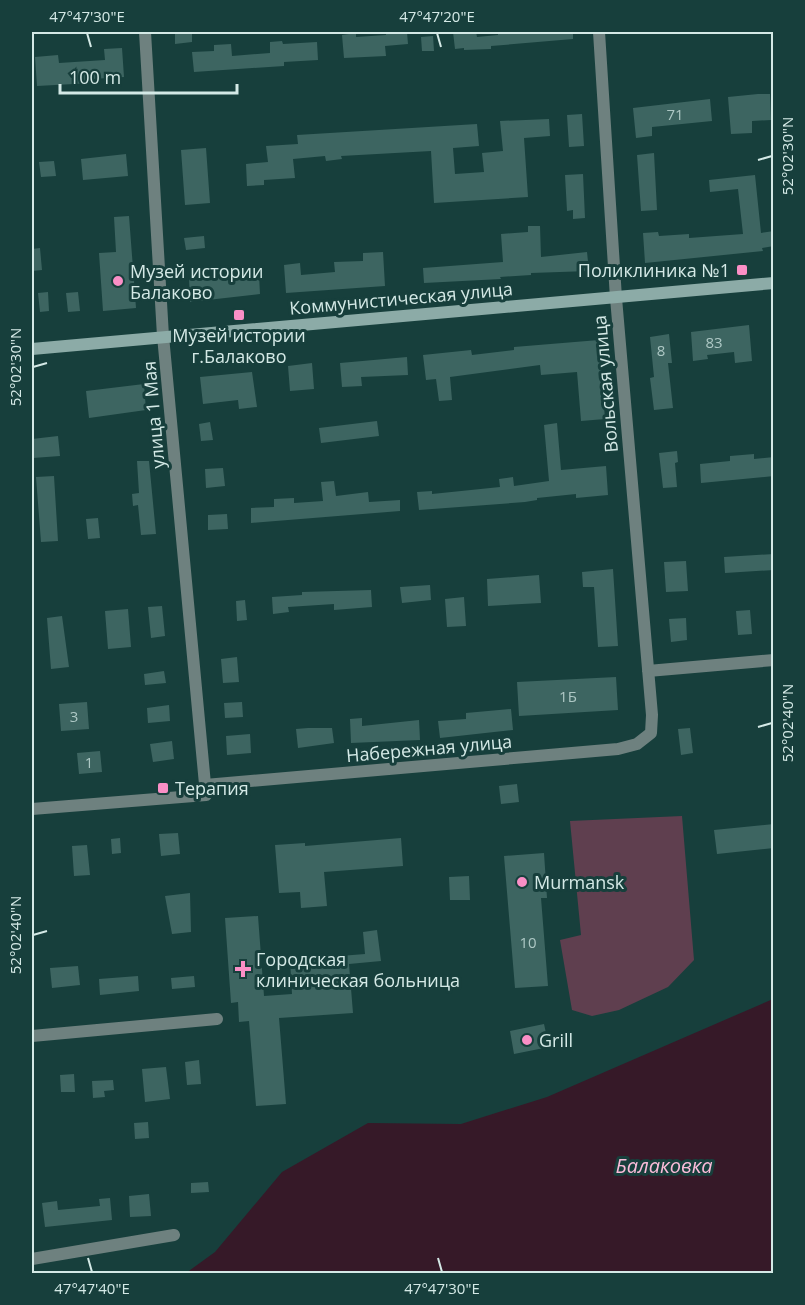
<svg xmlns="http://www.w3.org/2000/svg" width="805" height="1305" font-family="'Open Sans',sans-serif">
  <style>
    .green { fill: #5f3f4f }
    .water { fill: #361928 }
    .building { fill: #3d6561 }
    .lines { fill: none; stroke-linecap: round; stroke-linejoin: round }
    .street { stroke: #6e817f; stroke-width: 12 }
    .secondary { stroke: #8caba7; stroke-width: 12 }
    .ticks { fill: none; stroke: #d4e9e6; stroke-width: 2 }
    .poi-dot { fill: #fa8fc6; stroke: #173f3c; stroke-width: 2 }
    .labels { text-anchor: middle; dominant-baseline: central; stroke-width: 6; stroke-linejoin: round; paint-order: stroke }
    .number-label { font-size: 15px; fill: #aec8c5 }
    .poi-label { font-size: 18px; fill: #d4e9e6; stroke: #173f3c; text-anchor: start }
    .street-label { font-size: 18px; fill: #d4e9e6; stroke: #173f3c }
    .water-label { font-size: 20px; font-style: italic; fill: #fabbd9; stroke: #173f3c }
    .neatline { fill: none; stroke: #d4e9e6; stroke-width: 2 }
    .ticks-label { font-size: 15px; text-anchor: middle; fill: #d4e9e6 }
  </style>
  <rect width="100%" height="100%" fill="#173f3c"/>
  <!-- green -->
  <path class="green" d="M 682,816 L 694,960 L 668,987 L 619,1010 L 592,1016 L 572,1010 L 560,940 L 581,935 L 570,821 Z"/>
  <!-- water -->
  <path class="water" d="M 773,999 L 773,1273 L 186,1273 L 215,1252 L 282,1172 L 368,1123 L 461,1124 L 547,1097 Z"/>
  <!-- building -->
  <path class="building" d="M 175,32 L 192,32 L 192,42 L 175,44 Z
    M 386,32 L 407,32 L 408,44 L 385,46 L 386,56 L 344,58 L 342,35 L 356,33 L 356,37 L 386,35 Z
    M 453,32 L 476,32 L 477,37 L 498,35 L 498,32 L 573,32 L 573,39 L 491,46 L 491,49 L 464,50 L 464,48 L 455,49 Z
    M 433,36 L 434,51 L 422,51 L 421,37 Z
    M 282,41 L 283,44 L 317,42 L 318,60 L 284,62 L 284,66 L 194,72 L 192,52 L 214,51 L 214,45 L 231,44 L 232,56 L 270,53 L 270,42 Z
    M 122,48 L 124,77 L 92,79 L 92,83 L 37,86 L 35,57 L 58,55 L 59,63 L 105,60 L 104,49 Z
    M 758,94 L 770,94 L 771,120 L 752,121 L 752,133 L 731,134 L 728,97 Z
    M 710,99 L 712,121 L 652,127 L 652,136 L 636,138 L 633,108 Z
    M 582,114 L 584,146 L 569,147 L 567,115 Z
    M 549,119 L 550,136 L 524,138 L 528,197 L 434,203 L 431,151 L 341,156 L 342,159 L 326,161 L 325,156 L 293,159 L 295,178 L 264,180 L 264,185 L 247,186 L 246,164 L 268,162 L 266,146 L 298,144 L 297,135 L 477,124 L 479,146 L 453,148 L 455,174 L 484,172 L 482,153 L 503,151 L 500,121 Z
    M 206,148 L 210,203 L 185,205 L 181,150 Z
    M 654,153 L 657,210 L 641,211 L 637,155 Z
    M 126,154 L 128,176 L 83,180 L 81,159 Z
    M 54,161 L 56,176 L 41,177 L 39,162 Z
    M 583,174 L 585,218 L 573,219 L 573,210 L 567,211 L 565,175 Z
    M 755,175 L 761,233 L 774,231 L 774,246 L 762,248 L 763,251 L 645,263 L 643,233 L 658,232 L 659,236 L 689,234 L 689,238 L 743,234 L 738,189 L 710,192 L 709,180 Z
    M 129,216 L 136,308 L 103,311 L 99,253 L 116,252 L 114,217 Z
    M 528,226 L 540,226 L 541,257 L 587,252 L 589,271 L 531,273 L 531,275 L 500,277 L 501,279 L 424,283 L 423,268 L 503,262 L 501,234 L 528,232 Z
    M 204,236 L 205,248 L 186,250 L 184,238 Z
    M 40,248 L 42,270 L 32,271 L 32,249 Z
    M 383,252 L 385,286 L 286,293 L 284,265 L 300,263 L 301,275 L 335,272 L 334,262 L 363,261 L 363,253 Z
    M 259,275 L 260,294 L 190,302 L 189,278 Z
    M 48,292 L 49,311 L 40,312 L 38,293 Z
    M 78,292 L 80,311 L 68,312 L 66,293 Z
    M 749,325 L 752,361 L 735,363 L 734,352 L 707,355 L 708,359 L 693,361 L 691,332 Z
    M 669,334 L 672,363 L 668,363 L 673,408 L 654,410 L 650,378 L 654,377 L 650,337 Z
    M 599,340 L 605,419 L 581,421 L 577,372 L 541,375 L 540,365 L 450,377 L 452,400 L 439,401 L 436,379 L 426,380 L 423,355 L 471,350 L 472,355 L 514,350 L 514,347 Z
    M 407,357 L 408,375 L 361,377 L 362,386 L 342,387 L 340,363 Z
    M 312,363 L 314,389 L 290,391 L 288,366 Z
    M 252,372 L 257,407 L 239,409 L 238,400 L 203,404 L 200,377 Z
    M 144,384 L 146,410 L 89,418 L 86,391 Z
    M 377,421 L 379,436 L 321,443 L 319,428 Z
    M 210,422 L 213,440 L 201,441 L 199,424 Z
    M 557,423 L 561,470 L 606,466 L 608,495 L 576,498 L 576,494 L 537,498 L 537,500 L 525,502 L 419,510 L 417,492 L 432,491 L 432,494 L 500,487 L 499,479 L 513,477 L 514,486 L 549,481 L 544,425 Z
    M 58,436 L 60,456 L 33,458 L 32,439 Z
    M 677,451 L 678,462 L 675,463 L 677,487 L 663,488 L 659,453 Z
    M 754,454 L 754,459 L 774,457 L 774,476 L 701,483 L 700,464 L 730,461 L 730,456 Z
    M 137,461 L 149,461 L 156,534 L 141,535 L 138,505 L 133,506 L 132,494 L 139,493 Z
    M 223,468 L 225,486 L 206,488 L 205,469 Z
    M 54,476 L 58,541 L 41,542 L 36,477 Z
    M 334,481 L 336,496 L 368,492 L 369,502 L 400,500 L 400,511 L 251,523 L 251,508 L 274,507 L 274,499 L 294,498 L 294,503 L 323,501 L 321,482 Z
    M 227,514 L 228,529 L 208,530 L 208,515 Z
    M 98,518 L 100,538 L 88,539 L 86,519 Z
    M 774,554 L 774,570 L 725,573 L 724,557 Z
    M 686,561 L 688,591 L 666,592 L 664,562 Z
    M 613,569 L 618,646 L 598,647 L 594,587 L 583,587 L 582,572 Z
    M 539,575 L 541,603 L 488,606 L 487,579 Z
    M 430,585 L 431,600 L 402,603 L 400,587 Z
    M 371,590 L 372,607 L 334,610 L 334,604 L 288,607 L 289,612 L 273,614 L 272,597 L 302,595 L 302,592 Z
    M 464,597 L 466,626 L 447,627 L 445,599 Z
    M 245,600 L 247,620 L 237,621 L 236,601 Z
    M 162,606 L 165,636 L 151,638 L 148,607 Z
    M 128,609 L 131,647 L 108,649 L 105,611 Z
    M 750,610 L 752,634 L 738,635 L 736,611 Z
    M 62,616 L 69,667 L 51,669 L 47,618 Z
    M 686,618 L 687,640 L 671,642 L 669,619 Z
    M 237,657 L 239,682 L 223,683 L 221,659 Z
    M 164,671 L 166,683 L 145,685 L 144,674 Z
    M 616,677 L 618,710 L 519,716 L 517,682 Z
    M 87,702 L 89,729 L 61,731 L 59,704 Z
    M 242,702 L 243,717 L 225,718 L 224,703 Z
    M 169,705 L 170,721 L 148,723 L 147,708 Z
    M 511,709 L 513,730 L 440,738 L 438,721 L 466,719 L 466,713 Z
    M 362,718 L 362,726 L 419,720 L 420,740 L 351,743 L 350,719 Z
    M 308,728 L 332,728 L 334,743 L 298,748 L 296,729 Z
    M 690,728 L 693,753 L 681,755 L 678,729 Z
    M 250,734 L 251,753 L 227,755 L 226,736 Z
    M 172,741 L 174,759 L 153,762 L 150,744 Z
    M 100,751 L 102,772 L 79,774 L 77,753 Z
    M 517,784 L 519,802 L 501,804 L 499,786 Z
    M 774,824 L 774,848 L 717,854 L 714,830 Z
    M 178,833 L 180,854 L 161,856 L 159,834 Z
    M 120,838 L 121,853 L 112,854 L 111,839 Z
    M 401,838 L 403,866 L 324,872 L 327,906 L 301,908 L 300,892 L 279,893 L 275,845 L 305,843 L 305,846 Z
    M 87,845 L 90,875 L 74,876 L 72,846 Z
    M 544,853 L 547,898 L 541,898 L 548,986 L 515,988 L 504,856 Z
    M 469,876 L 470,900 L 450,900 L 449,877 Z
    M 190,893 L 191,932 L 172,934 L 165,896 Z
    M 258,916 L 264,996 L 292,994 L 290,960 L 365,954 L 363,932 L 377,930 L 381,961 L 349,964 L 353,1013 L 279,1018 L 286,1104 L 256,1106 L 249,1021 L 239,1022 L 238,1002 L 231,1003 L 225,918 Z
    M 78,966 L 80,985 L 52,988 L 50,968 Z
    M 138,976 L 139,991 L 100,995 L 99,979 Z
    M 194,976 L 195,987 L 172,989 L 171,978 Z
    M 544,1024 L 549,1047 L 514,1054 L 510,1031 Z
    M 199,1060 L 201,1084 L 187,1085 L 185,1062 Z
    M 166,1067 L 170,1099 L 145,1102 L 142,1069 Z
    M 74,1074 L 75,1092 L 61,1092 L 60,1075 Z
    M 113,1080 L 114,1090 L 104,1091 L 105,1097 L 93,1098 L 92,1081 Z
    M 148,1122 L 149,1138 L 135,1139 L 134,1123 Z
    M 208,1182 L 209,1192 L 191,1193 L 191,1183 Z
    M 149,1194 L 151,1216 L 130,1217 L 129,1196 Z
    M 110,1198 L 112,1220 L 45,1227 L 42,1203 L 57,1201 L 58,1210 L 100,1206 L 99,1199 Z"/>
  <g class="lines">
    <!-- street -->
    <path class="street" d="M 648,671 L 774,660
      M 205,785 L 618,749 L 637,744 L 651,733 L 652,715 L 616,298 L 599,32
      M 32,809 L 206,795 L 163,336 L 145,32
      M 32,1036 L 217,1019
      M 32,1259 L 174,1235"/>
    <!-- secondary -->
    <path class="secondary" d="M 32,349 L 774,283"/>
  </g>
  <!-- ticks -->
  <path class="ticks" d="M 87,33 L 91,47M 437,33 L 441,47M 758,160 L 772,156M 33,367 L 47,363M 758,727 L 772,723M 33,935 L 47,931M 88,1258 L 92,1272M 438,1258 L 442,1272"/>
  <!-- markers -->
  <g class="poi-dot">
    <rect x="736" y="264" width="12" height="12" rx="3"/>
    <circle cx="118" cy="281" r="6"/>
    <rect x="233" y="309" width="12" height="12" rx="3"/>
    <rect x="157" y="782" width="12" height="12" rx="3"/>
    <circle cx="522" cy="882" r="6"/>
    <path d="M240 960h6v6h6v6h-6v6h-6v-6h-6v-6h6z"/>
    <circle cx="527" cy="1040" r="6"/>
  </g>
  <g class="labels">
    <!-- number labels -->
    <g class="number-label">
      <text x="675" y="114">71</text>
      <text x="714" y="342">83</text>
      <text x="661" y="350">8</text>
      <text x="568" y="696">1Б</text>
      <text x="74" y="716">3</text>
      <text x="89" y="762">1</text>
      <text x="528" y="942">10</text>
    </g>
    <!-- poi labels -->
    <g class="poi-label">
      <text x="730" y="270" text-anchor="end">Поликлиника №1</text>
      <text x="130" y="271">Музей истории<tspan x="130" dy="21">Балаково</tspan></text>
      <text x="239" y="335" text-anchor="middle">Музей истории<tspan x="239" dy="21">г.Балаково</tspan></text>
      <text x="175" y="788">Терапия</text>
      <text x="534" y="882">Murmansk</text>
      <text x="256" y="959">Городская<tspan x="256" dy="21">клиническая больница</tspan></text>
      <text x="539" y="1040">Grill</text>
    </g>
    <!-- street labels -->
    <g class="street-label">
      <text transform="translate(401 298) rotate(-5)">Коммунистическая улица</text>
      <text transform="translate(605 384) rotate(-95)">Вольская улица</text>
      <text transform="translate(153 415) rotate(-95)">улица 1 Мая</text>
      <text transform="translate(429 748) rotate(-5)">Набережная улица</text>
    </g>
    <!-- water labels -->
    <g class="water-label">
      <text x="664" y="1165">Балаковка</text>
    </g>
  </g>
  <!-- border -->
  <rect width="805" height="1305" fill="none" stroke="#173f3c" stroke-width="66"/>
  <!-- scale -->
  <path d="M60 84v9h177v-9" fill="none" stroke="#d4e9e6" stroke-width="3"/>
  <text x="69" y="84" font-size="18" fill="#d4e9e6" stroke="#173f3c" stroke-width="4.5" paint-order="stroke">100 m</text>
  <rect x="33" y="33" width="739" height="1239" class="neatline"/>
  <g class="ticks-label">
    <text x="87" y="22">47°47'30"E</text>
    <text x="437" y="22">47°47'20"E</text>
    <text transform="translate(788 156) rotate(-90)" y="5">52°02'30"N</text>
    <text transform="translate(16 367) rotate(-90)" y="5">52°02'30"N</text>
    <text transform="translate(788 723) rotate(-90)" y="5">52°02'40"N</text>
    <text transform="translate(16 935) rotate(-90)" y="5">52°02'40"N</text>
    <text x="92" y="1294">47°47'40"E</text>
    <text x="442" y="1294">47°47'30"E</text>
  </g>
</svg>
